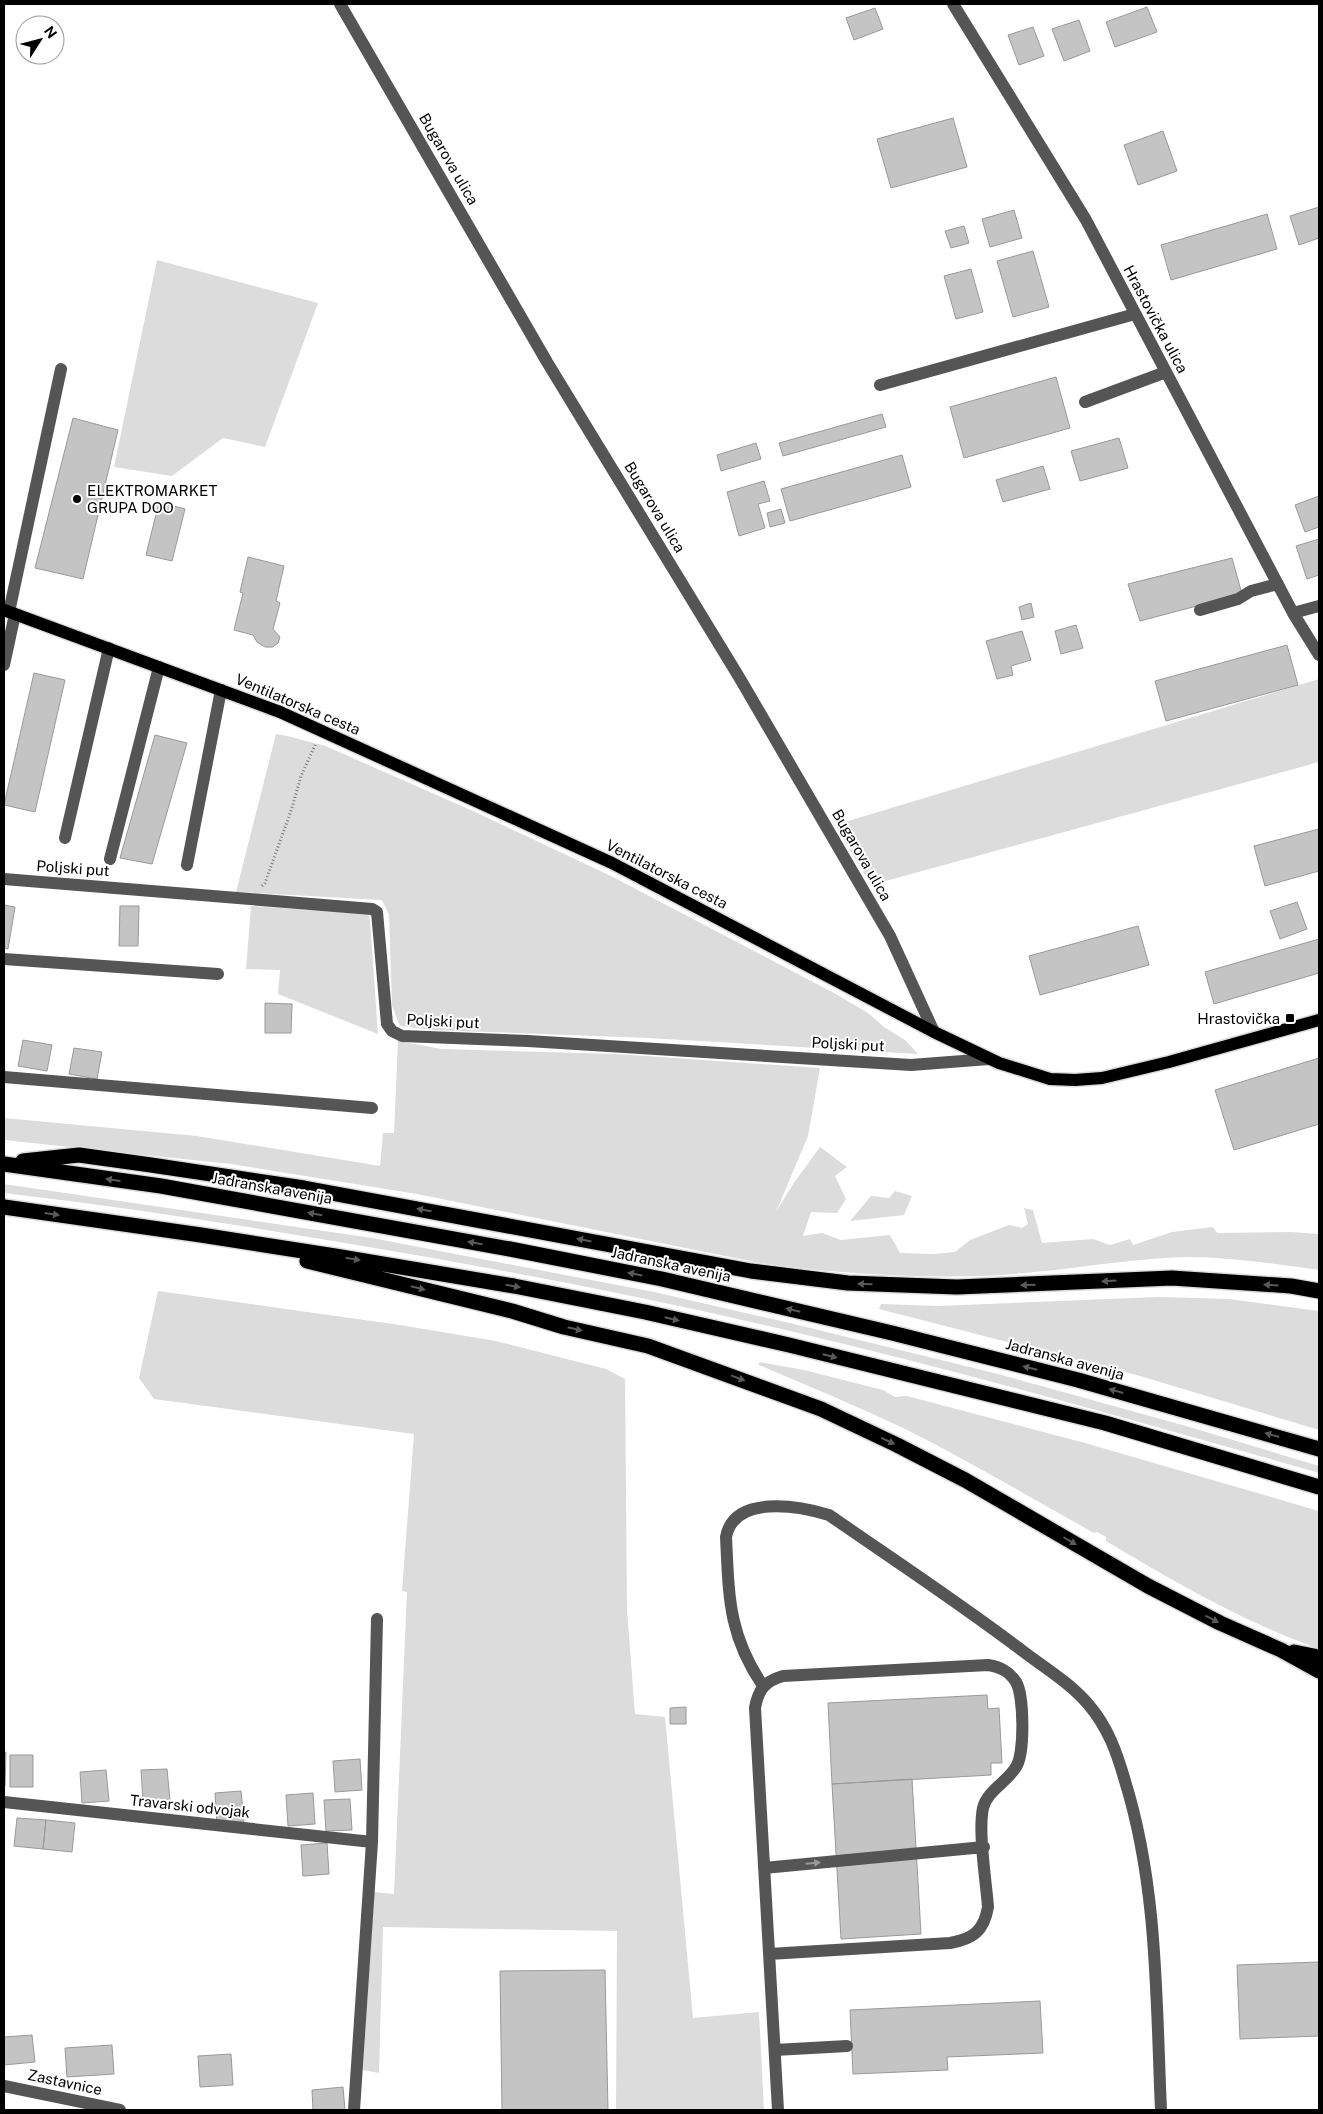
<svg xmlns="http://www.w3.org/2000/svg" width="1323" height="2114" font-family="'Public Sans',sans-serif">
  <style>
    .green { fill: #dcdcdc }
    .building { fill: #c4c4c4; stroke: #999 }
    .lines { fill: none; stroke-linecap: round; stroke-linejoin: round }
    .major-casing { stroke: #dbdbdb; stroke-width: 15 }
    .highway-casing { stroke: #dbdbdb; stroke-width: 18 }
    .path { stroke: #777; stroke-width: 3; stroke-dasharray: 1 2.5; stroke-linecap: butt }
    .minor { stroke: #555; stroke-width: 12 }
    .major { stroke: #000; stroke-width: 12 }
    .highway { stroke: #000; stroke-width: 15 }
    .oneway { fill: #595959 }
    .oneway2 { fill: #999 }
    .poi-dot { fill: #000; stroke: #fff; stroke-width: 2 }
    .labels { text-anchor: middle; dominant-baseline: central; stroke-width: 4; stroke-linejoin: round; paint-order: stroke }
    .street-label { font-size: 15px; fill: #000; stroke: #fff }
    .poi-label { font-size: 15px; fill: #000; stroke: #fff; text-anchor: start }
  </style>
  <rect width="100%" height="100%" fill="#fff"/>
  <!-- green -->
  <path class="green" d="M 157,260 L 318,303 L 265,447 L 223,438 L 172,476 L 114,467 Z
    M 1319,679 L 1319,762 L 871,885 L 835,825 Z
    M 276,734 C 292,736 307,742 323,745 L 473,811 L 611,876 L 834,993 L 868,1013 L 884,1027 L 905,1040 L 918,1054 L 648,1038 L 433,1030 L 400,1026 L 392,1006 L 389,915 L 382,900 L 236,892 Z
    M 251,906 L 368,914 L 370,921 L 378,1034 L 278,994 L 280,970 L 246,969 Z
    M 398,1041 L 442,1049 L 617,1054 L 820,1068 L 808,1136 L 776,1212 L 793,1184 L 820,1147 L 847,1167 L 835,1176 L 846,1199 L 837,1213 L 811,1212 L 803,1236 L 822,1233 L 841,1240 L 890,1235 L 900,1253 L 933,1254 L 955,1252 L 970,1240 L 1009,1225 L 1022,1228 L 1028,1224 L 1024,1208 L 1033,1210 L 1042,1243 L 1093,1239 L 1110,1245 L 1130,1239 L 1133,1245 L 1172,1232 L 1213,1227 L 1217,1233 L 1291,1232 L 1319,1234 L 1319,1270 C 1276,1264 1231,1257 1187,1257 C 1118,1259 1049,1274 979,1276 C 906,1278 832,1273 760,1263 L 417,1194 L 231,1164 L 4,1140 L 4,1118 L 197,1136 L 380,1166 L 383,1133 L 394,1133 Z
    M 4,1184 L 372,1238 L 654,1292 L 794,1324 L 998,1374 L 1186,1426 L 1319,1466 L 1319,1473 C 1144,1423 968,1373 790,1331 C 643,1296 494,1268 345,1243 C 232,1224 118,1206 4,1193 Z
    M 895,1191 L 912,1196 L 904,1215 L 850,1221 L 871,1196 L 889,1198 Z
    M 158,1291 L 400,1325 L 496,1341 L 606,1369 L 625,1379 L 627,1610 L 635,1714 L 665,1717 L 693,2018 L 759,2012 L 764,2110 L 616,2110 L 617,1931 L 383,1927 L 379,2073 L 363,2070 L 374,1892 L 394,1894 L 407,1592 L 402,1591 L 414,1434 L 154,1399 L 139,1378 Z
    M 1158,1297 L 1229,1299 L 1319,1311 L 1319,1430 L 1140,1376 L 879,1309 L 881,1304 L 938,1306 Z
    M 759,1362 L 804,1370 L 883,1390 L 895,1397 L 907,1396 L 1085,1443 L 1319,1511 L 1319,1649 C 1244,1622 1174,1582 1106,1541 L 1106,1537 L 1097,1532 L 1094,1533 C 1031,1498 969,1461 905,1429 C 857,1406 808,1386 759,1365 Z"/>
  <!-- building -->
  <path class="building" d="M 1147,7 L 1157,32 L 1115,47 L 1106,22 Z
    M 875,8 L 883,29 L 854,40 L 846,18 Z
    M 1079,20 L 1090,51 L 1064,61 L 1052,29 Z
    M 1033,27 L 1044,56 L 1019,65 L 1008,35 Z
    M 953,118 L 967,167 L 891,188 L 877,139 Z
    M 1163,131 L 1177,171 L 1138,185 L 1124,145 Z
    M 1319,207 L 1319,238 L 1299,245 L 1290,216 Z
    M 1014,210 L 1022,238 L 990,247 L 982,219 Z
    M 1267,214 L 1277,249 L 1171,280 L 1161,245 Z
    M 964,226 L 969,243 L 951,248 L 945,231 Z
    M 1033,251 L 1049,307 L 1013,317 L 997,261 Z
    M 971,269 L 983,312 L 956,319 L 944,276 Z
    M 1056,377 L 1070,428 L 964,458 L 950,407 Z
    M 882,414 L 886,427 L 783,456 L 779,443 Z
    M 73,418 L 118,430 L 83,579 L 35,568 Z
    M 1119,438 L 1128,468 L 1080,481 L 1071,451 Z
    M 756,443 L 761,459 L 721,471 L 717,455 Z
    M 902,455 L 911,487 L 790,521 L 781,489 Z
    M 1043,466 L 1050,489 L 1003,502 L 996,480 Z
    M 764,481 L 770,501 L 758,504 L 765,528 L 739,536 L 727,492 Z
    M 1319,496 L 1319,527 L 1305,532 L 1295,505 Z
    M 159,502 L 185,509 L 172,561 L 146,555 Z
    M 781,509 L 785,523 L 770,527 L 767,513 Z
    M 1319,539 L 1319,575 L 1307,579 L 1296,546 Z
    M 248,557 L 284,566 L 276,601 L 280,603 L 273,629 L 280,637 L 278,643 L 273,647 L 265,647 L 257,642 L 253,635 L 234,630 L 243,593 L 240,592 Z
    M 1232,558 L 1242,594 L 1140,621 L 1128,584 Z
    M 1031,603 L 1034,617 L 1022,620 L 1019,607 Z
    M 1076,625 L 1083,648 L 1061,654 L 1055,631 Z
    M 1022,631 L 1031,660 L 1011,666 L 1013,675 L 997,679 L 986,641 Z
    M 1287,645 L 1298,685 L 1166,721 L 1155,681 Z
    M 34,673 L 65,680 L 35,812 L 4,805 Z
    M 155,735 L 187,743 L 152,864 L 120,858 Z
    M 1319,829 L 1319,871 L 1265,886 L 1254,846 Z
    M 1297,902 L 1307,929 L 1280,939 L 1270,911 Z
    M 4,905 L 15,907 L 8,949 L 4,948 Z
    M 120,906 L 139,906 L 138,946 L 119,946 Z
    M 1138,926 L 1149,965 L 1040,995 L 1029,956 Z
    M 1319,939 L 1319,973 L 1214,1004 L 1205,972 Z
    M 265,1003 L 292,1004 L 291,1033 L 265,1033 Z
    M 23,1040 L 52,1045 L 47,1071 L 18,1066 Z
    M 74,1048 L 102,1052 L 97,1079 L 69,1074 Z
    M 1319,1058 L 1319,1124 L 1234,1150 L 1215,1090 Z
    M 987,1695 L 988,1709 L 999,1708 L 1002,1763 L 991,1763 L 991,1775 L 832,1784 L 828,1703 Z
    M 686,1707 L 686,1724 L 670,1724 L 670,1708 Z
    M 4,1752 L 6,1752 L 5,1786 L 4,1786 Z
    M 10,1755 L 33,1755 L 33,1787 L 10,1787 Z
    M 360,1759 L 362,1790 L 335,1792 L 333,1761 Z
    M 167,1769 L 170,1800 L 143,1801 L 141,1770 Z
    M 106,1770 L 109,1801 L 82,1803 L 80,1772 Z
    M 912,1779 L 921,1934 L 841,1939 L 832,1784 Z
    M 241,1791 L 244,1822 L 217,1824 L 215,1793 Z
    M 313,1793 L 315,1824 L 288,1826 L 286,1795 Z
    M 350,1799 L 352,1830 L 326,1831 L 324,1800 Z
    M 17,1818 L 46,1820 L 43,1849 L 14,1846 Z
    M 46,1820 L 75,1823 L 72,1852 L 43,1849 Z
    M 327,1843 L 329,1874 L 303,1876 L 301,1845 Z
    M 1319,1962 L 1319,2036 L 1240,2039 L 1237,1965 Z
    M 605,1970 L 608,2110 L 502,2110 L 500,1971 Z
    M 1040,2001 L 1043,2053 L 947,2057 L 948,2070 L 853,2074 L 850,2010 Z
    M 32,2035 L 35,2062 L 4,2065 L 4,2037 Z
    M 112,2045 L 114,2074 L 67,2077 L 65,2048 Z
    M 231,2054 L 233,2085 L 200,2087 L 198,2056 Z
    M 343,2087 L 345,2110 L 313,2110 L 312,2090 Z"/>
  <g class="lines">
    <!-- major casing -->
    <g class="major-casing">
      <path id="major" d="M 4,610 L 280,712 L 612,863 L 934,1032 L 999,1063 L 1050,1079 L 1075,1080 L 1102,1078 L 1169,1062 L 1319,1020"/>
    </g>
    <!-- highway casing -->
    <g class="highway-casing">
      <path id="highway" d="M 23,1161 L 79,1155 L 151,1165 L 304,1188 L 751,1271 L 848,1283 L 957,1287 L 1172,1278 L 1291,1286 L 1319,1291
        M 4,1164 L 161,1186 L 510,1249 L 662,1279 L 892,1333 L 1078,1380 L 1319,1449
        M 4,1207 L 201,1235 L 335,1256 L 514,1286 L 645,1312 L 789,1345 L 1105,1423 L 1319,1487
        M 307,1261 L 512,1311 L 564,1327 L 648,1346 L 821,1409 L 897,1445 L 965,1480 L 1148,1586 L 1220,1623 L 1281,1650 L 1319,1671
        M 1294,1652 L 1319,1657"/>
    </g>
    <!-- path -->
    <path class="path" d="M 262,886 L 265,883 L 292,808 L 301,776 L 316,743"/>
    <!-- minor -->
    <path class="minor" d="M 340,4 L 547,362 L 739,677 L 890,936 L 934,1032
      M 953,4 L 1086,220 L 1293,613 L 1319,655
      M 880,385 L 1135,314
      M 1085,402 L 1166,372
      M 1200,610 L 1238,599 L 1251,591 L 1278,584
      M 9,612 L 61,369
      M 1293,613 L 1319,606
      M 4,665 L 15,614
      M 65,838 L 109,648
      M 110,859 L 159,667
      M 187,865 L 221,690
      M 4,879 L 372,909 L 377,912 L 387,1024 L 392,1031 L 402,1036 L 528,1041 L 911,1065 L 989,1059
      M 4,959 L 218,974
      M 4,1077 L 372,1108
      M 763,1686 C 728,1634 729,1597 726,1537 C 734,1494 799,1506 829,1515 C 894,1560 961,1604 1024,1652 C 1045,1668 1070,1683 1088,1704 C 1108,1727 1117,1753 1125,1781 C 1158,1887 1156,2000 1161,2110
      M 4,1802 L 372,1842
      M 764,1868 L 984,1847
      M 769,1954 L 950,1943 C 973,1939 984,1931 988,1907 C 986,1881 978,1832 983,1808 C 987,1791 1007,1782 1016,1767 C 1025,1754 1024,1695 1016,1682 C 1009,1671 1000,1667 988,1665 L 783,1676 C 765,1681 758,1690 755,1708 L 778,2110
      M 775,2050 L 847,2046
      M 4,2086 L 120,2110
      M 354,2110 L 372,1842 L 377,1619"/>
    <!-- major -->
    <use href="#major" class="major"/>
    <!-- highway -->
    <use href="#highway" class="highway"/>
  </g>
  <!-- one-way arrows -->
  <defs><path id="oneway-solid" d="M-6-.8H1V-3.2L6.5 0L1 3.2V.8H-6Z" transform="scale(1.25)"/></defs>
  <g class="oneway">
    <use href="#oneway-solid" transform="translate(113 1180) rotate(-172)"/>
    <use href="#oneway-solid" transform="translate(424 1210) rotate(-170)"/>
    <use href="#oneway-solid" transform="translate(52 1214) rotate(8)"/>
    <use href="#oneway-solid" transform="translate(315 1214) rotate(-170)"/>
    <use href="#oneway-solid" transform="translate(584 1240) rotate(-169)"/>
    <use href="#oneway-solid" transform="translate(475 1243) rotate(-170)"/>
    <use href="#oneway-solid" transform="translate(353 1259) rotate(9)"/>
    <use href="#oneway-solid" transform="translate(635 1274) rotate(-169)"/>
    <use href="#oneway-solid" transform="translate(1109 1281) rotate(177)"/>
    <use href="#oneway-solid" transform="translate(865 1284) rotate(-178)"/>
    <use href="#oneway-solid" transform="translate(1028 1285) rotate(178)"/>
    <use href="#oneway-solid" transform="translate(1271 1285) rotate(-176)"/>
    <use href="#oneway-solid" transform="translate(513 1286) rotate(10)"/>
    <use href="#oneway-solid" transform="translate(418 1288) rotate(14)"/>
    <use href="#oneway-solid" transform="translate(793 1310) rotate(-167)"/>
    <use href="#oneway-solid" transform="translate(672 1319) rotate(13)"/>
    <use href="#oneway-solid" transform="translate(575 1329) rotate(13)"/>
    <use href="#oneway-solid" transform="translate(830 1356) rotate(14)"/>
    <use href="#oneway-solid" transform="translate(1030 1368) rotate(-166)"/>
    <use href="#oneway-solid" transform="translate(738 1378) rotate(21)"/>
    <use href="#oneway-solid" transform="translate(1116 1391) rotate(-164)"/>
    <use href="#oneway-solid" transform="translate(1272 1435) rotate(-164)"/>
    <use href="#oneway-solid" transform="translate(888 1441) rotate(25)"/>
    <use href="#oneway-solid" transform="translate(1070 1541) rotate(30)"/>
    <use href="#oneway-solid" transform="translate(1212 1619) rotate(27)"/>
  </g>
  <use class="oneway2" href="#oneway-solid" transform="translate(813 1863) rotate(-5)"/>
  <!-- markers -->
  <g class="poi-dot">
    <circle cx="77" cy="499" r="5"/>
    <rect x="1285" y="1013" width="10" height="10" rx="2.5"/>
  </g>
  <g class="labels">
    <!-- street labels -->
    <g class="street-label">
      <text transform="translate(449 159) rotate(60)">Bugarova ulica</text>
      <text transform="translate(1156 319) rotate(62)">Hrastovička ulica</text>
      <text transform="translate(655 507) rotate(59)">Bugarova ulica</text>
      <text transform="translate(298 704) rotate(23)">Ventilatorska cesta</text>
      <text transform="translate(862 855) rotate(60)">Bugarova ulica</text>
      <text transform="translate(73 868) rotate(4)">Poljski put</text>
      <text transform="translate(667 874) rotate(27)">Ventilatorska cesta</text>
      <text transform="translate(443 1021) rotate(3)">Poljski put</text>
      <text transform="translate(848 1044) rotate(3)">Poljski put</text>
      <text transform="translate(272 1188) rotate(10)">Jadranska avenija</text>
      <text transform="translate(671 1264) rotate(12)">Jadranska avenija</text>
      <text transform="translate(1065 1359) rotate(15)">Jadranska avenija</text>
      <text transform="translate(190 1806) rotate(6)">Travarski odvojak</text>
      <text transform="translate(65 2082) rotate(12)">Zastavnice</text>
    </g>
    <!-- poi labels -->
    <g class="poi-label">
      <text x="87" y="490">ELEKTROMARKET<tspan x="87" dy="17">GRUPA DOO</tspan></text>
      <text x="1280" y="1018" text-anchor="end">Hrastovička</text>
    </g>
  </g>
  <!-- border -->
  <rect width="1323" height="2114" fill="none" stroke="#000000" stroke-width="10"/>
  <!-- north arrow -->
  <g transform="translate(40 40) rotate(54)"><circle r="24" fill="#ffffff" stroke="#999999"/>
  <path d="M0-4L9 19L0 12L-9 19Z" fill="#000000"/>
  <text y="-8" font-size="14" font-weight="bold" text-anchor="middle" fill="#000000">N</text>
  </g>
</svg>
